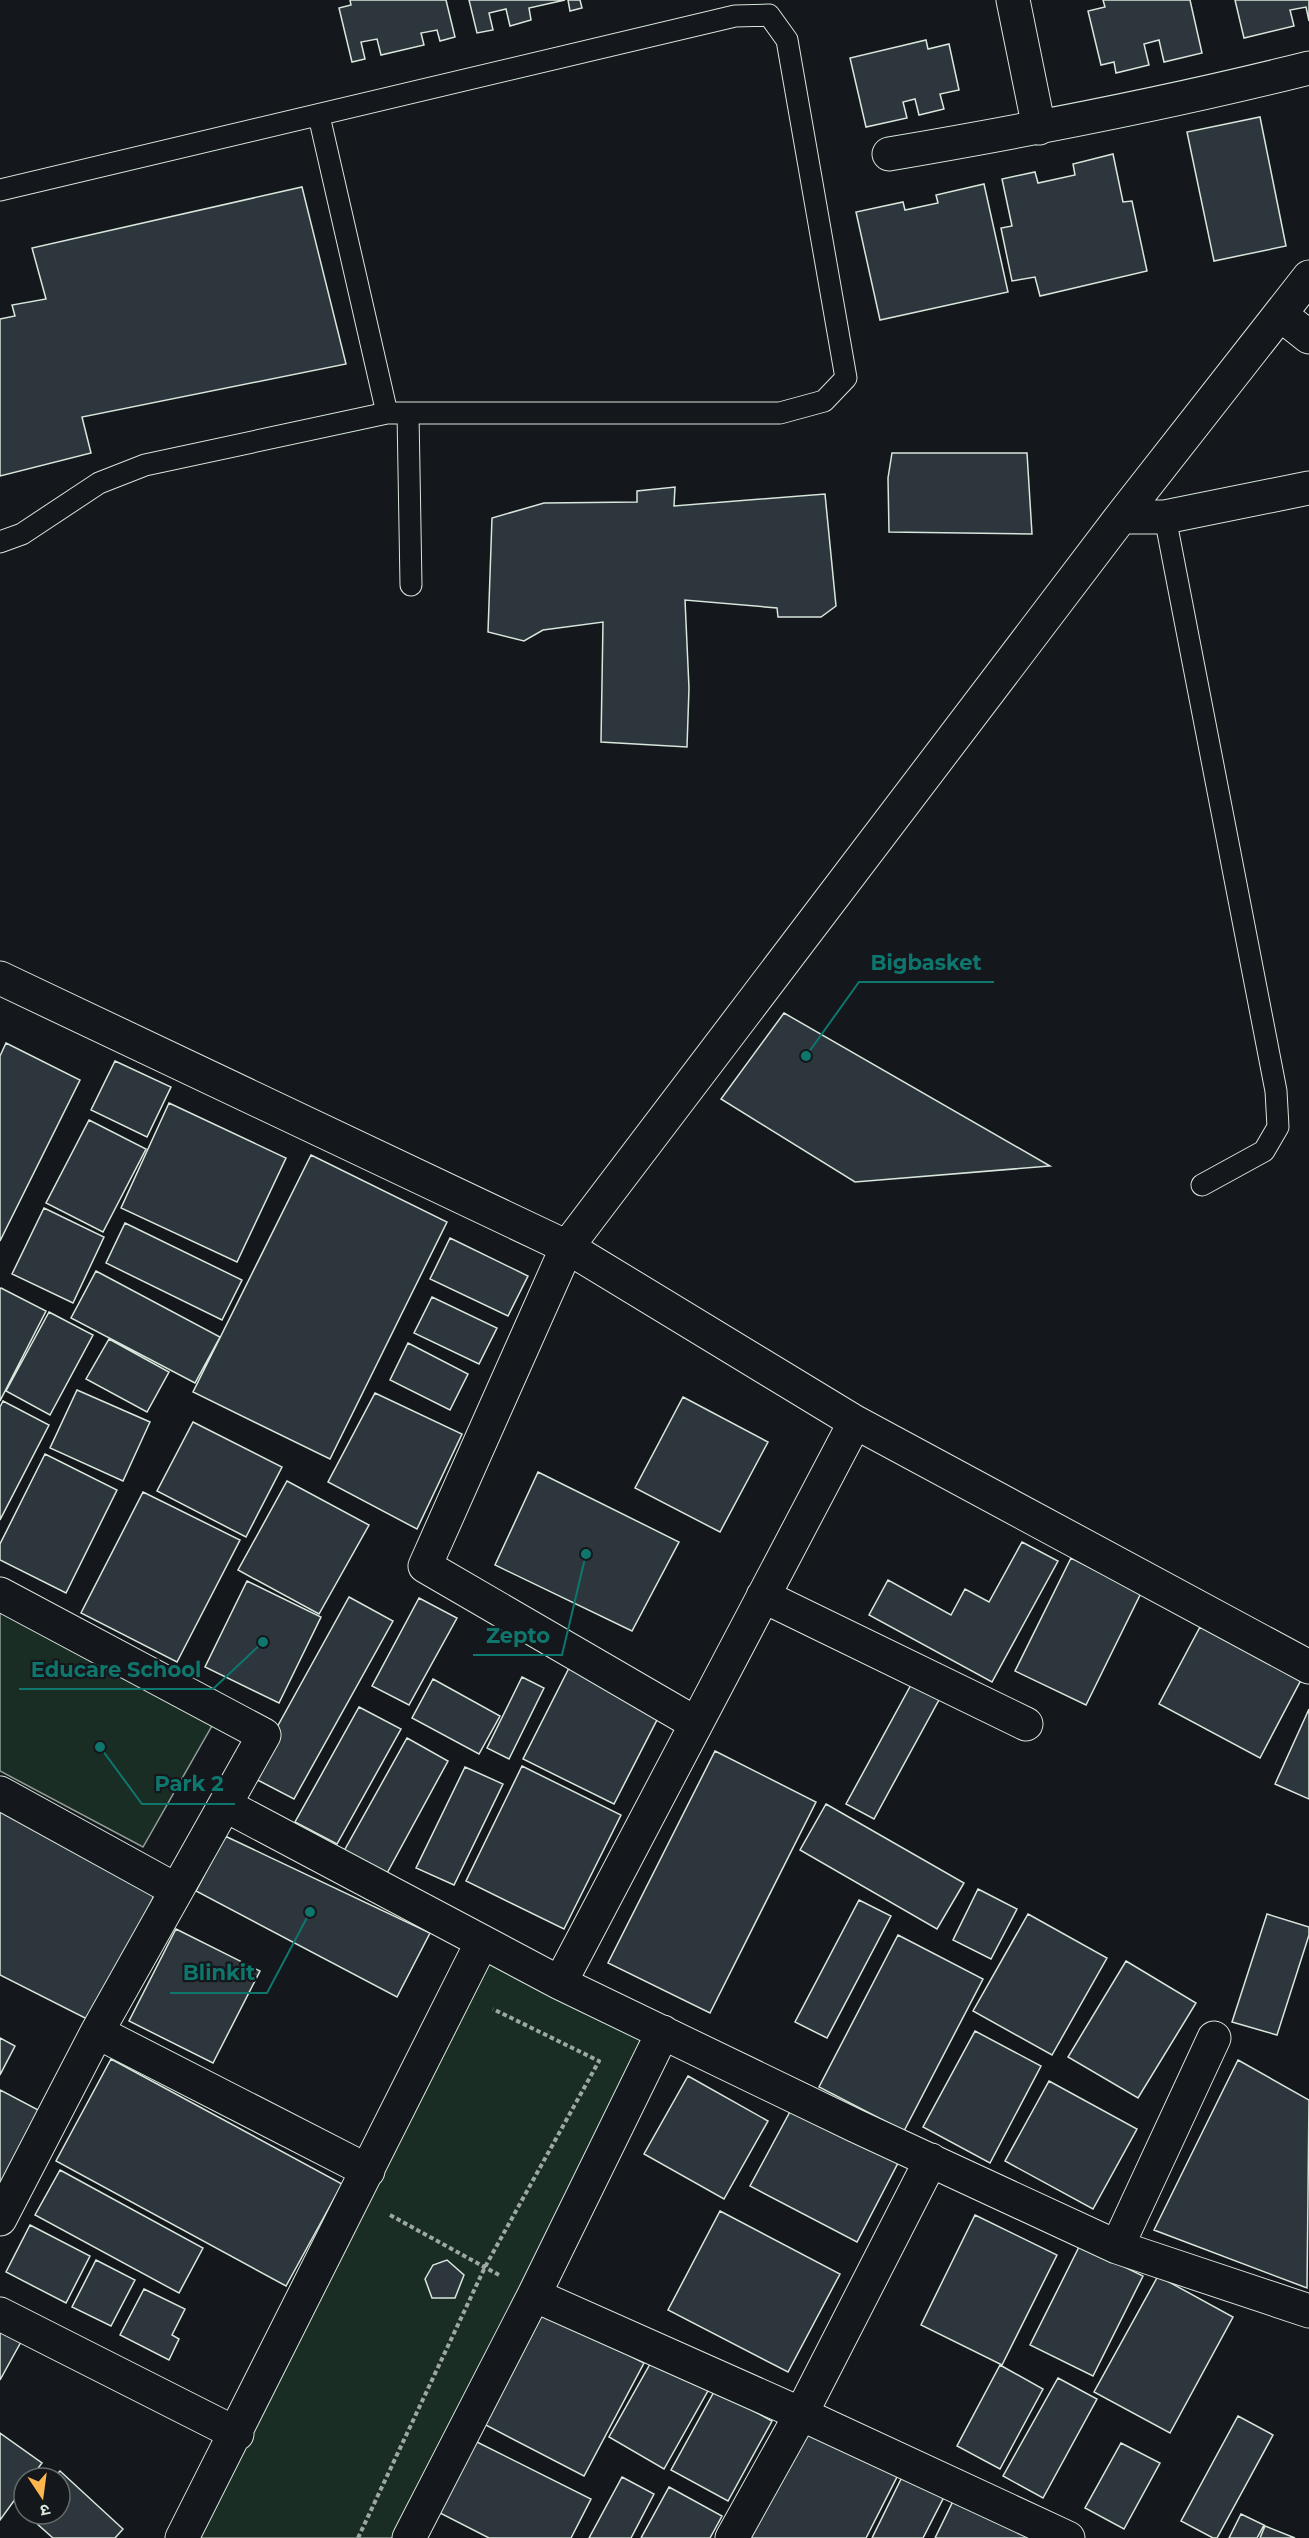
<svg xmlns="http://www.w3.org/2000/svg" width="1309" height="2538" font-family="Montserrat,'Noto Sans Devanagari',sans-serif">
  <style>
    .green { fill: #1a2d24; stroke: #939e99; stroke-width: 1.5 }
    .building { fill: #2c363c; stroke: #d8e6dc; stroke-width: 1.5 }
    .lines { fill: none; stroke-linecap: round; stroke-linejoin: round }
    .lane-casing { stroke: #d8e6dc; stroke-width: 23 }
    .street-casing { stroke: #d8e6dc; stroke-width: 35 }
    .path { stroke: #9da8a2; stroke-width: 4; stroke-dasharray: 4.5 3; stroke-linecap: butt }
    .lane { stroke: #14181c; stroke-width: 21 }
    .street { stroke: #14181c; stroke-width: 33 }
    .leader { fill: none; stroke: #0f766e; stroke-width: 2 }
    .callout-dot { fill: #0f766e; stroke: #14181c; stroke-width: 2 }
    .callout-label { font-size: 21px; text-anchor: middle; font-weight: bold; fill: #0f766e; stroke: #14181c; stroke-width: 4.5; stroke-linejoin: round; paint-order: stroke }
  </style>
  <rect width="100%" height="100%" fill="#14181c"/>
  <!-- green -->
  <path class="green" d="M 0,1610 L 213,1724 L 143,1847 L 0,1771 Z
    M 488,1952 L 648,2040 L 401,2538 L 187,2538 Z"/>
  <!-- building -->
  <path class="building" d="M 350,0 L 446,0 L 455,37 L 440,41 L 437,30 L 421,33 L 424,45 L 381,55 L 377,39 L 361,42 L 365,59 L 352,62 L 339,8 L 351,5 Z
    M 469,0 L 565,0 L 529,8 L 531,20 L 510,26 L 506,9 L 489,13 L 493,30 L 477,33 Z
    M 568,0 L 580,0 L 582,8 L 570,11 Z
    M 1103,0 L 1190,0 L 1202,53 L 1164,62 L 1159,40 L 1144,44 L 1149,65 L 1116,73 L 1114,62 L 1101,65 L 1088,11 L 1105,7 Z
    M 1235,0 L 1309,0 L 1309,21 L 1306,7 L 1290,10 L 1294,26 L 1244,38 Z
    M 926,40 L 928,49 L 949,44 L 959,90 L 940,94 L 944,109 L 919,115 L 915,99 L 903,102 L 907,118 L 866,127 L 850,58 Z
    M 1260,117 L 1286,246 L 1214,261 L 1187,132 Z
    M 1113,154 L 1123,202 L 1132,201 L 1147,271 L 1040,296 L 1035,277 L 1012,281 L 1001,228 L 1012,226 L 1002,179 L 1035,172 L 1038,183 L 1075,175 L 1073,164 Z
    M 984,184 L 1008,292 L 880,320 L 856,212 L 903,202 L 905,210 L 938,203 L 936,195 Z
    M 302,187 L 346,364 L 82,417 L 91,453 L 0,476 L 0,319 L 15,316 L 12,305 L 46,299 L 32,248 Z
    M 892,453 L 1027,453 L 1032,534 L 889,532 L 888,478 Z
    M 675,487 L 674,506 L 825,494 L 836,606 L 821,617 L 778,617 L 777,608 L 685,600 L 689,688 L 687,747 L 601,742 L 603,622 L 543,630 L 524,641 L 488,632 L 492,518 L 544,503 L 637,502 L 637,491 Z
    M 784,1013 L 1050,1166 L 855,1182 L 721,1099 Z
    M 6,1043 L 80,1080 L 0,1241 L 0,1056 Z
    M 115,1061 L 171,1087 L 147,1137 L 91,1110 Z
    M 169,1103 L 286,1158 L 237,1262 L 121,1208 Z
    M 89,1120 L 146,1149 L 103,1232 L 46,1203 Z
    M 311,1155 L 447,1222 L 330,1459 L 193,1392 Z
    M 44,1208 L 104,1237 L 73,1303 L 12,1274 Z
    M 125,1223 L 242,1280 L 222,1320 L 106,1263 Z
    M 450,1238 L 528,1276 L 508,1316 L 430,1279 Z
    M 96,1271 L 220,1337 L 195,1383 L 71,1318 Z
    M 1,1288 L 46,1311 L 0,1401 L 0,1289 Z
    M 432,1297 L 497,1328 L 479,1364 L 414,1333 Z
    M 49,1312 L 93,1335 L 50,1415 L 6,1391 Z
    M 109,1339 L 169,1372 L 147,1412 L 86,1379 Z
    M 408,1343 L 468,1374 L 450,1410 L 390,1380 Z
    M 77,1390 L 150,1422 L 123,1481 L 50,1448 Z
    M 375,1393 L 462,1434 L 417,1529 L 328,1482 Z
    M 683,1397 L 768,1442 L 720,1532 L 635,1488 Z
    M 3,1401 L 49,1425 L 0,1520 L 0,1407 Z
    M 193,1422 L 282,1467 L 246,1537 L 157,1491 Z
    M 45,1454 L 117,1490 L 66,1593 L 0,1560 L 0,1544 Z
    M 538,1472 L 679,1542 L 632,1631 L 495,1565 Z
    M 287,1481 L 369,1525 L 319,1614 L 238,1570 Z
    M 143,1492 L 240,1540 L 177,1662 L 81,1613 Z
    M 1022,1542 L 1058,1561 L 992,1682 L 869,1615 L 888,1580 L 951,1615 L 965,1589 L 989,1602 Z
    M 1071,1558 L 1141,1593 L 1086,1705 L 1015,1671 Z
    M 247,1581 L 321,1617 L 279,1703 L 205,1667 Z
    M 349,1597 L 393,1621 L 294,1799 L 250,1776 Z
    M 419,1598 L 457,1618 L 409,1705 L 372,1686 Z
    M 1200,1627 L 1301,1680 L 1260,1758 L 1159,1704 Z
    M 569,1668 L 660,1714 L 614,1804 L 523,1759 Z
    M 522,1677 L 544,1688 L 509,1759 L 487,1748 Z
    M 433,1679 L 500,1716 L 479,1754 L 412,1718 Z
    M 912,1683 L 940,1698 L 874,1819 L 846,1804 Z
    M 359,1707 L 401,1729 L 337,1844 L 295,1822 Z
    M 1309,1709 L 1309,1799 L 1275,1784 Z
    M 407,1738 L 448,1761 L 386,1875 L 344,1851 Z
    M 715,1751 L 816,1802 L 710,2013 L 608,1963 Z
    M 522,1766 L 621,1815 L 564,1929 L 466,1881 Z
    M 465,1767 L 503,1784 L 454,1885 L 416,1868 Z
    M 826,1804 L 964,1883 L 937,1929 L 800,1850 Z
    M 0,1807 L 159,1886 L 91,2021 L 0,1975 Z
    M 225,1836 L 430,1933 L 397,1997 L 196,1891 Z
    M 978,1889 L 1017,1909 L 991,1959 L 953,1940 Z
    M 859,1900 L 891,1916 L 827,2038 L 795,2022 Z
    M 1028,1914 L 1107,1958 L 1052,2055 L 973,2011 Z
    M 1267,1914 L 1309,1927 L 1309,1935 L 1277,2035 L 1232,2022 Z
    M 176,1929 L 260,1971 L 213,2063 L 129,2021 Z
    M 898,1935 L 983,1979 L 904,2131 L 819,2087 Z
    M 1126,1961 L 1196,2003 L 1138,2098 L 1068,2057 Z
    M 975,2031 L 1041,2066 L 990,2163 L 923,2127 Z
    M 0,2038 L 15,2046 L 0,2075 Z
    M 111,2059 L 342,2184 L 286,2286 L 56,2161 Z
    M 1238,2060 L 1309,2100 L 1307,2288 L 1154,2230 Z
    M 688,2076 L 768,2121 L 724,2199 L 644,2154 Z
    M 1049,2081 L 1137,2129 L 1093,2209 L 1005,2161 Z
    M 0,2090 L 44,2113 L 0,2197 Z
    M 792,2108 L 898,2163 L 857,2242 L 750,2186 Z
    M 60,2170 L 203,2248 L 179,2293 L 35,2215 Z
    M 720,2211 L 840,2274 L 788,2372 L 668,2310 Z
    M 975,2215 L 1057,2255 L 1002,2365 L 921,2325 Z
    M 30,2225 L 90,2256 L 66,2303 L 6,2272 Z
    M 1080,2245 L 1143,2276 L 1093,2376 L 1030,2345 Z
    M 96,2260 L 135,2280 L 111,2326 L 72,2307 Z
    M 447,2260 L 464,2275 L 455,2298 L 432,2298 L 425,2279 L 433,2265 Z
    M 1158,2276 L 1233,2317 L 1170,2433 L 1094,2392 Z
    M 144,2289 L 185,2309 L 172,2335 L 179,2339 L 169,2360 L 120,2335 Z
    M 540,2309 L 644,2363 L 584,2476 L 480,2422 Z
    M 0,2317 L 27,2331 L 0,2380 Z
    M 654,2357 L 709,2389 L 664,2469 L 609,2437 Z
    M 1000,2365 L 1043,2389 L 1000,2469 L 957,2446 Z
    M 1058,2378 L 1097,2399 L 1043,2498 L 1003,2476 Z
    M 715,2390 L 772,2421 L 728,2501 L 671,2470 Z
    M 1238,2416 L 1273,2435 L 1217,2538 L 1213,2538 L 1181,2521 Z
    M 807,2425 L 900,2471 L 866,2538 L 750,2538 Z
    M 0,2433 L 42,2463 L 31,2478 L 24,2478 L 24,2487 L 0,2520 Z
    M 475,2441 L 591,2499 L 571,2538 L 489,2538 L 438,2512 Z
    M 1121,2443 L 1160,2463 L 1124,2529 L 1085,2508 Z
    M 60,2471 L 123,2529 L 115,2538 L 53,2538 L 26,2514 L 60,2514 L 60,2478 L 53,2478 Z
    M 904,2473 L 946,2493 L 923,2538 L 872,2538 Z
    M 622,2477 L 654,2494 L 631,2538 L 589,2538 Z
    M 669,2487 L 722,2516 L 710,2538 L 641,2538 Z
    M 958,2491 L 1053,2538 L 935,2538 Z
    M 1241,2514 L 1264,2525 L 1257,2538 L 1229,2538 Z
    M 1265,2526 L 1295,2538 L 1260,2538 Z"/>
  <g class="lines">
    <!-- lane casing -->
    <g class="lane-casing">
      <path id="lane" d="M 319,116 L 387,413
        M 0,190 L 735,16 L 769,15 L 787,40 L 846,378 L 824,401 L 780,413 L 387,413 L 145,465 L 99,483 L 22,534 L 0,542
        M 408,413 L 411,585
        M 1165,517 L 1276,1091 L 1278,1127 L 1264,1151 L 1202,1185"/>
    </g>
    <!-- street casing -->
    <g class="street-casing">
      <path id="street" d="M 1013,0 L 1039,128
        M 889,154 C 1030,130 1170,103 1309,68
        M 1280,314 L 1309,337
        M 1121,517 L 1165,517 L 1309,488
        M 0,978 L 567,1247 L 855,1422 L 1309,1667
        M 0,1594 L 264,1735 L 97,2032 L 0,2219
        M 763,1596 L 1026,1724
        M 695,1723 L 425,1566 L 567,1247 L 1121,517 L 1309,277
        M 0,1793 L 176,1890
        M 225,1805 L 560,1983 L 856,2126 L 1117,2247 L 1309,2311
        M 560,1983 L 855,1422
        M 97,2032 L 368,2171
        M 1117,2247 L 1214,2038
        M 534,2295 L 801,2414 L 1068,2538
        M 0,2314 L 237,2434
        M 182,2538 L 482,1942
        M 409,2538 L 534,2295 L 663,2032
        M 732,2538 L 801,2414 L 931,2160"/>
    </g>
    <!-- path -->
    <path class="path" d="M 390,2215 L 499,2275
      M 358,2538 L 485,2267 L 599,2061 L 493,2009"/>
    <!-- lane -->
    <use href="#lane" class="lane"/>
    <!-- street -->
    <use href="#street" class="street"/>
  </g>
  <!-- callouts -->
  <path class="leader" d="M806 1056L859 982H994M586 1554L562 1655H473M263 1642L213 1689H19M100 1747L142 1804H235M310 1912L267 1993H170"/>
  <g class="callout-dot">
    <circle cx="806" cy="1056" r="6"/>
    <circle cx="586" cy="1554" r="6"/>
    <circle cx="263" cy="1642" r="6"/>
    <circle cx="100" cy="1747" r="6"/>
    <circle cx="310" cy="1912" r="6"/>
  </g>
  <g class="callout-label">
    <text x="926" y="970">Bigbasket</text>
    <text x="518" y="1643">Zepto</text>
    <text x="116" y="1677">Educare School</text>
    <text x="189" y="1791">Park 2</text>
    <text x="219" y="1980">Blinkit</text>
  </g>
  <!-- north arrow -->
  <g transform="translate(42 2496) rotate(167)"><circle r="28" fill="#14181c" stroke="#626a69" stroke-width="1.5"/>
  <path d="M0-4.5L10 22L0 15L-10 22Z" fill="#ffb74d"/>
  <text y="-9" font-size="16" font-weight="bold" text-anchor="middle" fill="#d8e6dc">उ</text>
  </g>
</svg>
